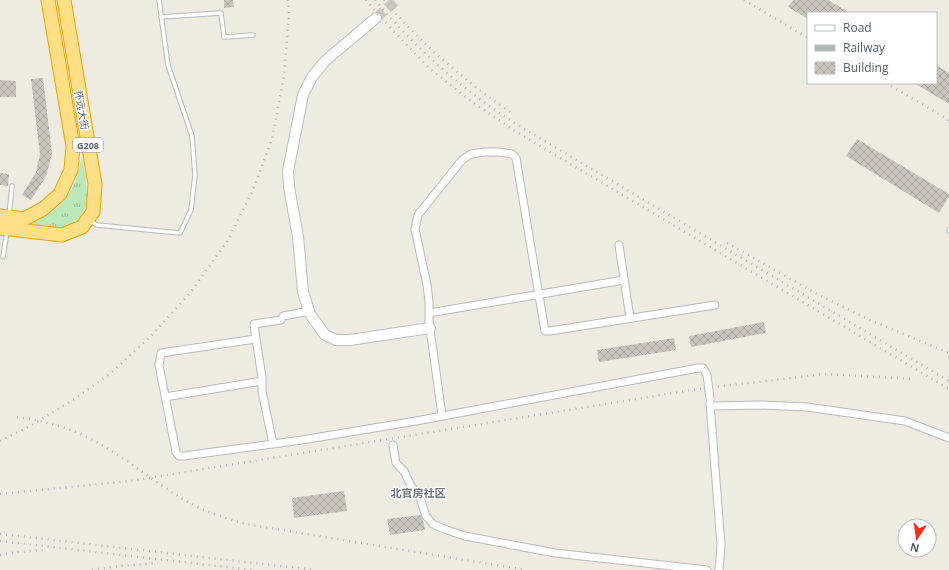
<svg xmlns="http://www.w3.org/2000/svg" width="949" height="570" font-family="'Open Sans','Noto Sans SC',sans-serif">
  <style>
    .grass { fill: url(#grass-tufts) }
    .building { fill: url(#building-cross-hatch) }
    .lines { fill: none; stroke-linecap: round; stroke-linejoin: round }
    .secondary-tunnel { stroke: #c9c8c1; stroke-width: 10; stroke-dasharray: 10 5; stroke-linecap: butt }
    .lane-casing { stroke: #b6b9bf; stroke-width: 5.5 }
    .street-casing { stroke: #b6b9bf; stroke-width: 9 }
    .secondary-casing { stroke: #b9bdc4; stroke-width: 12 }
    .highway-casing { stroke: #eea300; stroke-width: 15 }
    .lane { stroke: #fff; stroke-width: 3.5 }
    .street { stroke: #fff; stroke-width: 7 }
    .secondary { stroke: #fff; stroke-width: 10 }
    .highway { stroke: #ffe086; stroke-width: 13 }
    .rail { stroke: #b3b4b4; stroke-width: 2.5; stroke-dasharray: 1 5; stroke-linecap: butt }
    .street-bridge-casing { stroke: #b6b9bf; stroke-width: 9; stroke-linecap: butt }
    .street-bridge { stroke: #fff; stroke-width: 7 }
    .labels { text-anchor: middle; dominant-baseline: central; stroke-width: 3; stroke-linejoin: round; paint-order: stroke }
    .shield { fill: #fff; stroke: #8b8e92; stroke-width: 1 }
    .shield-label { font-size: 9px; font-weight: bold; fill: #595e63 }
    .street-label { font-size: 10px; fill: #595e63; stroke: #fff }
    .neighbourhood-label { font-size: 11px; font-weight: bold; fill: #6a7075; stroke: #fff }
  </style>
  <defs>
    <pattern id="grass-tufts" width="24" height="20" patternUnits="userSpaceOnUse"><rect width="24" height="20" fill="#bae8ba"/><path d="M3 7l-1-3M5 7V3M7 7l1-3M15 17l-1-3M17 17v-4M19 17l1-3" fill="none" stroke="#9abf9b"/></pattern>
    <pattern id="building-cross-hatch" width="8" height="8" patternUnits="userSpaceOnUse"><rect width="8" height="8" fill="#c9c5bd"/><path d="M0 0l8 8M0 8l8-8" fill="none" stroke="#a6a39d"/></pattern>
  </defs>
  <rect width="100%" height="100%" fill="#eeebe0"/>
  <!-- grass -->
  <path class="grass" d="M 82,156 C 87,187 98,226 53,228 C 44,229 34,226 25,225 C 36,220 49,215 58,207 C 72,194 79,174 82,156 Z"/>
  <!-- building -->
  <path class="building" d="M 224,0 L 233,0 L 234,7 L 224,8 Z
    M 793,0 L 828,0 L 850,13 L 808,13 L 808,19 L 788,7 Z
    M 936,65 L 949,73 L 949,104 L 914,83 L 936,83 Z
    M 43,78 L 52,154 L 46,176 L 31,200 L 22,195 L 36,172 L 40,155 L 31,79 Z
    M 0,80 L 16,81 L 16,97 L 0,97 Z
    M 857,139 L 949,194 L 949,196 L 939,213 L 846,156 Z
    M 0,173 L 9,174 L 8,186 L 0,185 Z
    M 764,322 L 766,333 L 691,347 L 689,336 Z
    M 674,338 L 676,350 L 599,362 L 597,350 Z
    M 344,491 L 347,511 L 294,518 L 292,498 Z
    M 420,515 L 423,520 L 425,530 L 390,535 L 387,519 Z"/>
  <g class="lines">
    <!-- secondary-tunnel -->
    <path class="secondary-tunnel" d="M 376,18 L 397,0"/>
    <!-- lane casing -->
    <g class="lane-casing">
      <path id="lane" d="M 161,17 L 221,13 L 224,37 L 253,35
        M 9,215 L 12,186
        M 90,221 L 97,225 L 180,233 L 191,210 L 195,175 L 192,136 L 168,65 L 159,0
        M 949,231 L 949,230
        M 3,257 L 7,231"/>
    </g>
    <!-- street casing -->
    <g class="street-casing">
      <path id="street" d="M 619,245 L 630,318
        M 310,311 L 283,316 L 281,320 L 254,324 L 256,339 L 161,353 L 159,365 L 176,452 L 179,456 L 184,456 L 302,440 L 416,421 L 698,368 L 703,368 L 707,375
        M 429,313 L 624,280
        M 256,339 L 262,377 L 262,391 L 273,444
        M 165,397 L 262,381
        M 710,403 L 721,545 L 719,570
        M 710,406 L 761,405 L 807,407 L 905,421 L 949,438
        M 442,415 L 429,322 L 429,302 L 427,285 L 415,229 L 418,215 L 462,160 L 471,154 L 484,152 L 499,152 L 512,154 L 516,158 L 545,331 L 550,331 L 715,305
        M 393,445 L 396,463 L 404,471 L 410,484 L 420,498 L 426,516 L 433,524 L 444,529 L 465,536 L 555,553 L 707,570"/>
    </g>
    <!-- secondary casing -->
    <g class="secondary-casing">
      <path id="secondary" d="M 376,18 L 325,61 L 312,77 L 303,95 L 288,171 L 289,187 L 298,237 L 303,292 L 310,314 L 325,335 L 336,340 L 350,340 L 430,328"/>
    </g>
    <!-- highway casing -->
    <g class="highway-casing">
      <path id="highway" d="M 0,216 L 24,219 L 43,209 L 60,194 L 71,170 L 73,146 L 48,0
        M 0,228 L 62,235 L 82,227 L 93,212 L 95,184 L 64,0"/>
    </g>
    <!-- lane -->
    <use href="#lane" class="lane"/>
    <!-- street -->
    <use href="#street" class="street"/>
    <!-- secondary -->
    <use href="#secondary" class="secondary"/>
    <!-- highway -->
    <use href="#highway" class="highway"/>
    <!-- rail -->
    <path class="rail" d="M 366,0 L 383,20 L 429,68 L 472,102 L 515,131 L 949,389
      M 375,0 C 405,36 440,69 477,97 C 491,108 506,117 521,127 L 949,381
      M 384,0 C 420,43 464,80 510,112
      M 744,0 L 808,38
      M 886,83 L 949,120
      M 727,243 L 817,294 L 870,320 L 949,353
      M 17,417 C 42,421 65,426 87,437 C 123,455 153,482 188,502 C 205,512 226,518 245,524 L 526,570
      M 0,441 L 30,426 L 76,398 L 111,373 L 152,335 L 191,292 L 228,240 L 253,190 L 272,139 L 284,76 L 289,15 L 288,0
      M 0,494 L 130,481 L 698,389 L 824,374 L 914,379
      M 0,534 L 315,570
      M 0,541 L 252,570
      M 0,555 L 17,552 L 45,550
      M 92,570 L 121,566 L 158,563"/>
    <!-- street-bridge casing -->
    <g class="street-bridge-casing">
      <path id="street-bridge" d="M 707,375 L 710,399"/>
    </g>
    <!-- street-bridge -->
    <use href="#street-bridge" class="street-bridge"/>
  </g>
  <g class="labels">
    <!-- shield labels -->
    <rect class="shield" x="73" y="138" width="30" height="14" rx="3"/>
    <g class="shield-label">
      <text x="88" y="145">G208</text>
    </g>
    <!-- street labels -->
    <g class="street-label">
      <text transform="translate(82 110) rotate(80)">怀远大街</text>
    </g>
    <!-- neighbourhood labels -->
    <g class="neighbourhood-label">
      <text x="418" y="492">北官房社区</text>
    </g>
  </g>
  <!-- legend -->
  <rect x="807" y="12" width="130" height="72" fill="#ffffff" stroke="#bdbfc1"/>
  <rect x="815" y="25" width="20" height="6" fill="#ffffff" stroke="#bdbfc1"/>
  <text x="843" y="32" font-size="12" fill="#595e63">Road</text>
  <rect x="815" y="45" width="20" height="6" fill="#b3b4b4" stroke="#bdbfc1"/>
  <text x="843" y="52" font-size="12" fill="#595e63">Railway</text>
  <rect x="815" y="62" width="20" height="12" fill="url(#building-cross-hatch)" stroke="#bdbfc1"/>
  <text x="843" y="72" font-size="12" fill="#595e63">Building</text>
  <!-- north arrow -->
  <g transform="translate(917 538) rotate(193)"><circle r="19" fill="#ffffff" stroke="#bdbfc1"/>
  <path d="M0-3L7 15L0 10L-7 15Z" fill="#f92c1b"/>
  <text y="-6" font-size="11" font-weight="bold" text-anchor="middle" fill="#595e63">N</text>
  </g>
</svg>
